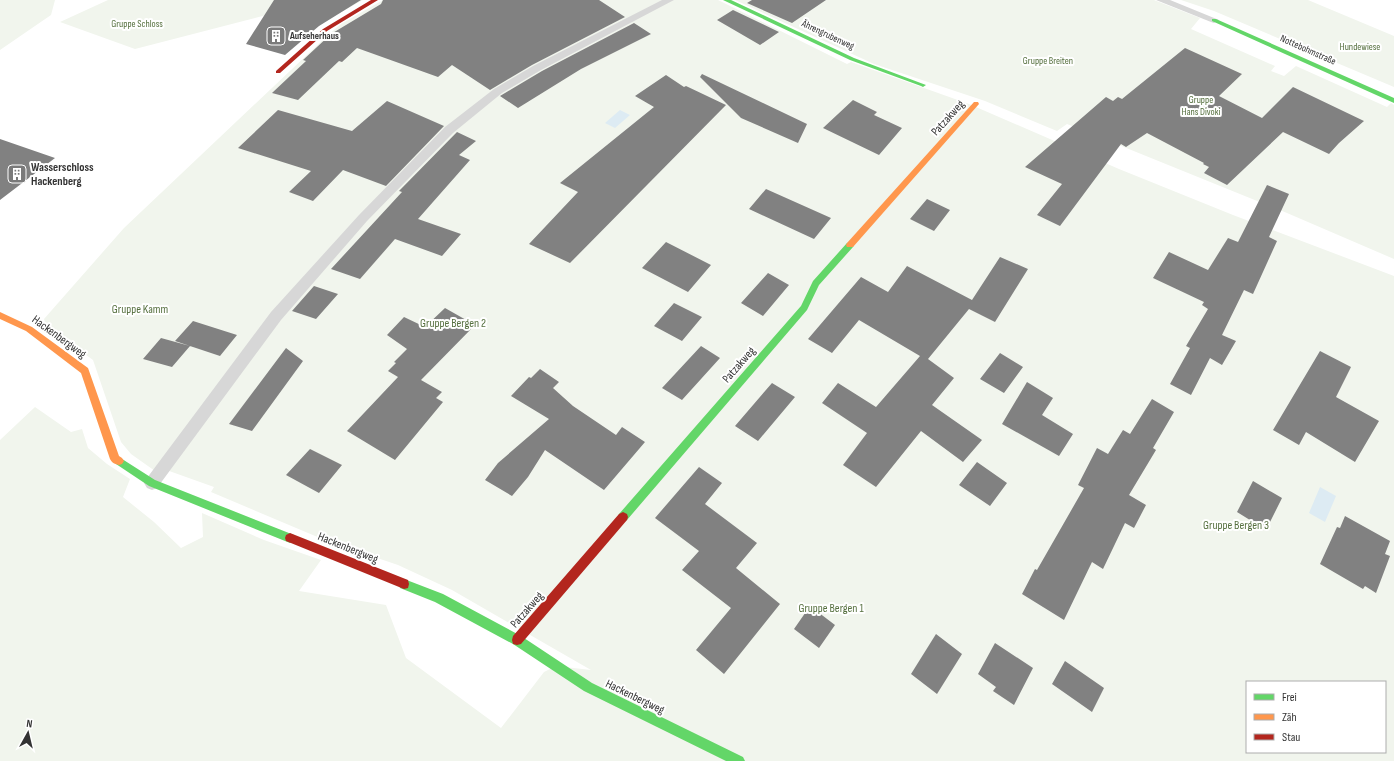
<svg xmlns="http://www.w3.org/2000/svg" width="1394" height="761" font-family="'Sofia Sans Condensed',sans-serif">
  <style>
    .green { fill: #f1f5ed; fill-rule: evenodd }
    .water { fill: #ddebf3 }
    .building { fill: #818181 }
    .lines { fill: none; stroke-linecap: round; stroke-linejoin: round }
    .lane { fill: #d7d7d7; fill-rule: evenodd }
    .fast { fill: #63d668; fill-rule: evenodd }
    .slow { fill: #ff974d; fill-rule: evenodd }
    .jam { fill: #b3261e; fill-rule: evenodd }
    .labels { text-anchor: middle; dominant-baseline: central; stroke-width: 4; stroke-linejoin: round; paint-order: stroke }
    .far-park-label { font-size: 10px; fill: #56703f; stroke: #fff }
    .far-street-label { font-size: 10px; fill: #333; stroke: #fff }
    .far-poi-label { font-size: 10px; font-weight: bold; fill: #333; stroke: #fff; text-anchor: start }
    .street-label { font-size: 12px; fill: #333; stroke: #fff }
    .poi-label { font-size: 12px; font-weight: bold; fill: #333; stroke: #fff; text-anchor: start }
    .park-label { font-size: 12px; fill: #56703f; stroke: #fff }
  </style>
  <rect width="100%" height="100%" fill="#fff"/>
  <!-- green -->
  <path class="green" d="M 0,0 L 55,0 L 51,15 L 0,50 Z
    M 108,0 L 363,0 L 318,25 L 274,13 L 135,49 L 60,22 Z
    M 383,0 L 718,0 L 847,64 L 851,62 L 969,104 L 1119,169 L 1233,215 L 1394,276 L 1394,761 L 0,761 L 0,440 L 35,407 L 71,432 L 82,429 L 88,448 L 107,464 L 130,479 L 123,497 L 154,522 L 181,548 L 203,537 L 202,513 L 264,540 L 321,560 L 299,591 L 386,605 L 406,658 L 501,728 L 544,672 L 556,666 L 591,670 L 452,590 L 398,565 L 327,541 L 211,492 L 214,487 L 158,467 L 155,471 L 131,454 L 121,442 L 93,360 L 46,326 L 44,319 L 124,228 L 328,35 L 341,24 ZM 1247,682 L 1385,682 L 1385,752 L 1247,752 Z
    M 735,0 L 1154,0 L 1200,18 L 1191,29 L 1275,66 L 1271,71 L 1284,76 L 1296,66 L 1387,107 L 1391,103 L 1394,105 L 1394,259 L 1287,213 L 1067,124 L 1057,131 L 985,101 L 874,64 Z
    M 1181,0 L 1308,0 L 1394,36 L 1394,87 L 1214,11 Z"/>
  <!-- water -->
  <path class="water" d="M 620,110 L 630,115 L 615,128 L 605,123 Z
    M 1320,487 L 1336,496 L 1325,522 L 1309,513 Z"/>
  <!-- building -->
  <path class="building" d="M 274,0 L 361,0 L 319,26 L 285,55 L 246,44 Z
    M 383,0 L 599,0 L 625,17 L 532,65 L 490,90 L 452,65 L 438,77 L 357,48 L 342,62 L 339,61 L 298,100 L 272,93 L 306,61 L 303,60 L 331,34 L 381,4 Z
    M 752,0 L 826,0 L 792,23 L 747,3 Z
    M 733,10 L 779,32 L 760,45 L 717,20 Z
    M 634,23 L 651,34 L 581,69 L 518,108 L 500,96 L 542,71 Z
    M 1185,48 L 1242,74 L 1219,96 L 1262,118 L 1293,87 L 1364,121 L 1339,143 L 1329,154 L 1283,132 L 1227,185 L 1204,173 L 1209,167 L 1203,164 L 1204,163 L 1147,133 L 1126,147 L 1121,144 L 1060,226 L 1037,215 L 1062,184 L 1025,167 L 1106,97 L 1113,101 L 1118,97 L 1122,99 Z
    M 702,74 L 807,124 L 798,143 L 741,118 L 700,77 Z
    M 666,75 L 684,87 L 686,86 L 726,105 L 570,263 L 529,244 L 578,192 L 560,183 L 654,107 L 635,96 Z
    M 853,100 L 877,112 L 874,115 L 902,128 L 879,155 L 823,128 Z
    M 387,101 L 444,126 L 386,186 L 343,170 L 313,201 L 289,192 L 311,171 L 238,148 L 278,110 L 352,131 Z
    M 457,132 L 476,141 L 459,155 L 470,160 L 418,219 L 461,234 L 442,256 L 395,239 L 360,279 L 331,269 L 402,192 L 399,191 Z
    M 0,139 L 55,158 L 0,200 Z
    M 1267,185 L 1289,194 L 1269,237 L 1277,241 L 1253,294 L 1244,290 L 1222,335 L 1236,341 L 1222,365 L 1210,358 L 1191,395 L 1170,384 L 1190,348 L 1186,346 L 1208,309 L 1202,305 L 1204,302 L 1153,278 L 1169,252 L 1208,270 L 1228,238 L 1238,242 Z
    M 766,189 L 831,218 L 814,239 L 749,209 Z
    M 927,199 L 950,210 L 934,231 L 910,219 Z
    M 666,242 L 711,265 L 688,292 L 642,268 Z
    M 1000,257 L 1028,269 L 995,322 L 969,309 L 928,359 L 954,378 L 932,405 L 982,440 L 963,462 L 921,431 L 876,487 L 843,465 L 867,433 L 822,403 L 838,383 L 876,407 L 920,356 L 859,320 L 832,353 L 808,339 L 861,277 L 888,292 L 907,266 L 972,300 Z
    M 768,273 L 789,285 L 763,316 L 741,303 Z
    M 314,286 L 338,294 L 316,319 L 292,311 Z
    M 674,303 L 702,317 L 682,341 L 654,326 Z
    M 445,308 L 475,325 L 421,380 L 442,392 L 436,398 L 443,402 L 395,460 L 347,431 L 398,377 L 388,371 L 396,363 L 394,362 L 407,349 L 387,335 L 404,317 L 425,327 Z
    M 193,321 L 237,335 L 220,356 L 175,341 Z
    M 161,338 L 190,346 L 172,367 L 143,359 Z
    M 701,346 L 720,358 L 682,400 L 662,388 Z
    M 286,348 L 303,361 L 252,431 L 229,424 Z
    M 1320,351 L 1351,367 L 1336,397 L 1379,421 L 1355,462 L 1306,432 L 1299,445 L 1273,430 Z
    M 1000,353 L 1023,367 L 1004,393 L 980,379 Z
    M 540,369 L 559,382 L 553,388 L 573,406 L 616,435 L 622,427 L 645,442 L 604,490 L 545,450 L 528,477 L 512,496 L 485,480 L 498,463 L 549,419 L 511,396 L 529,377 L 531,378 Z
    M 1027,382 L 1053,398 L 1042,415 L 1073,434 L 1059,456 L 1002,424 Z
    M 772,383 L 795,397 L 758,441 L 735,426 Z
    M 1152,399 L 1174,412 L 1153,448 L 1156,450 L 1129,495 L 1146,505 L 1134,528 L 1125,523 L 1103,569 L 1092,562 L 1064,620 L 1022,594 L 1035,569 L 1037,570 L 1084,488 L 1078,485 L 1097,448 L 1108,454 L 1123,430 L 1130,434 Z
    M 310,449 L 342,465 L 319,493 L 286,475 Z
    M 977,462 L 1007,483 L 990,506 L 959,485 Z
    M 699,467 L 722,483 L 705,504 L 757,543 L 736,568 L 780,604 L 724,674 L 696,650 L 731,608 L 682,570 L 699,551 L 655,518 Z
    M 1253,481 L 1282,498 L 1266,530 L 1237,512 Z
    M 1345,516 L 1390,541 L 1385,554 L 1390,556 L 1376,593 L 1365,586 L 1363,589 L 1320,564 L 1337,527 L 1340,528 Z
    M 810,606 L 835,625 L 819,648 L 794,629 Z
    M 936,634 L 962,654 L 937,694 L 911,674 Z
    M 995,643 L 1033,668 L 1014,705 L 993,691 L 996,687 L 978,674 Z
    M 1065,661 L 1104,688 L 1092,712 L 1052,684 Z"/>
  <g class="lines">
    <!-- lane -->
    <path class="lane" d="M 662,0 L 674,0 L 541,70 L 502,93 L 453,133 L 367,221 L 281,320 L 157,488 L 152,490 L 147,488 L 144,483 L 147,478 L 271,312 L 359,215 L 445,127 L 494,89 L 533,66 Z
      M 1156,0 L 1170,0 L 1219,20 L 1214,23 L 1211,22 Z"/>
    <!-- fast -->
    <path class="fast" d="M 723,0 L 731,0 L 854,58 L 926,85 L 923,87 L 921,86 L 850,60 Z
      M 1212,19 L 1216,19 L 1394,98 L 1394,103 L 1212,21 Z
      M 850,242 L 853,243 L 854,245 L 853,247 L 819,285 L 807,310 L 627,520 L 623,522 L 619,520 L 618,517 L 619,514 L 801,306 L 813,281 L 847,243 Z
      M 119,457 L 155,480 L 294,535 L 295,538 L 294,541 L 290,543 L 149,486 L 116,464 L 114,461 L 116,458 Z
      M 404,579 L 443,594 L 521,636 L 592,683 L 743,757 L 745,761 L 726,761 L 584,691 L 513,644 L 435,602 L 400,588 L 399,584 L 400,580 Z"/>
    <!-- slow -->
    <path class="slow" d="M 974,102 L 978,102 L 979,104 L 853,247 L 847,247 L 846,245 L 847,243 Z
      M 0,312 L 32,327 L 88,368 L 119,456 L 122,458 L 124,461 L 122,464 L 119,465 C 115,464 112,463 110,459 L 81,373 L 26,331 L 0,319 Z"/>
    <!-- jam -->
    <path class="jam" d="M 371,0 L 378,0 L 327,31 L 280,73 L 276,73 L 276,71 L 323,29 Z
      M 623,512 L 627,514 L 628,517 L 627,520 L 521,644 L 517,645 L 513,644 L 512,640 L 513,636 L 619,514 Z
      M 290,533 L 408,580 L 409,584 L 408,588 L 404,589 L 286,541 L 285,538 L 286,535 Z"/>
  </g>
  <!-- icons -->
  <defs>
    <g id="building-square" transform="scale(1)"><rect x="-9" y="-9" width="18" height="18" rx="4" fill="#7a7a7a" stroke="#fff"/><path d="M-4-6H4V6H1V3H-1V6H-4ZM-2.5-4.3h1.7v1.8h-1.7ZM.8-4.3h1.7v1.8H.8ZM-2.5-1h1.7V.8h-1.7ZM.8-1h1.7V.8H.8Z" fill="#fff"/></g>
  </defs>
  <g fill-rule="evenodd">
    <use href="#building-square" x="276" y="36"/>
    <use href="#building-square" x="17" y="174"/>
  </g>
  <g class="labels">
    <!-- far-park labels -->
    <g class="far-park-label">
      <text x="137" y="24">Gruppe Schloss</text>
      <text x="1360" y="47">Hundewiese</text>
      <text x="1048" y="61">Gruppe Breiten</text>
      <text x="1201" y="100">Gruppe<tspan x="1201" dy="12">Hans Divoki</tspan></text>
    </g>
    <!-- far-street labels -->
    <g class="far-street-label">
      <text transform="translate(828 35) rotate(25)">Ährengrubenweg</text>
      <text transform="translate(1308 50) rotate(24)">Nottebohmstraße</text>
    </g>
    <!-- far-poi labels -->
    <g class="far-poi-label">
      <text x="290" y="36">Aufseherhaus</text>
    </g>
    <!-- street labels -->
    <g class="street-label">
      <text transform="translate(948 118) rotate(-48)">Patzakweg</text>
      <text transform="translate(59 337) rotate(36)">Hackenbergweg</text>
      <text transform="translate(739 365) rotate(-49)">Patzakweg</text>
      <text transform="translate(348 548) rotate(22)">Hackenbergweg</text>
      <text transform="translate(527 610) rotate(-49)">Patzakweg</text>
      <text transform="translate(635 697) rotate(26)">Hackenbergweg</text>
    </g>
    <!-- poi labels -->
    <g class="poi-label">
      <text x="31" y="167">Wasserschloss<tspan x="31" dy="14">Hackenberg</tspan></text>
    </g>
    <!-- park labels -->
    <g class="park-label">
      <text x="140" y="309">Gruppe Kamm</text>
      <text x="453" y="323">Gruppe Bergen 2</text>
      <text x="1236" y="525">Gruppe Bergen 3</text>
      <text x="831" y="608">Gruppe Bergen 1</text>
    </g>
  </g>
  <!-- legend -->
  <rect x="1246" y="681" width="140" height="72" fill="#ffffff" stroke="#adadad"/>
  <rect x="1254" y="694" width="20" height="6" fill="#63d668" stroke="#adadad"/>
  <text x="1282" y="701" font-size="12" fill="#333333">Frei</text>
  <rect x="1254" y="714" width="20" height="6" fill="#ff974d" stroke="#adadad"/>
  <text x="1282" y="721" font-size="12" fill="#333333">Zäh</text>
  <rect x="1254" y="734" width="20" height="6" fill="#b3261e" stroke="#adadad"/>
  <text x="1282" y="741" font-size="12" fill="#333333">Stau</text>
  <!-- north arrow -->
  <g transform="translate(28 733) rotate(8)" stroke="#ffffff" stroke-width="3" paint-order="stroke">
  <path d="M0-3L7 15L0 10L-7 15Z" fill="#333333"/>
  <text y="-6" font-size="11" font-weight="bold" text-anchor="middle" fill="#333333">N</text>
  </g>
</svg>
